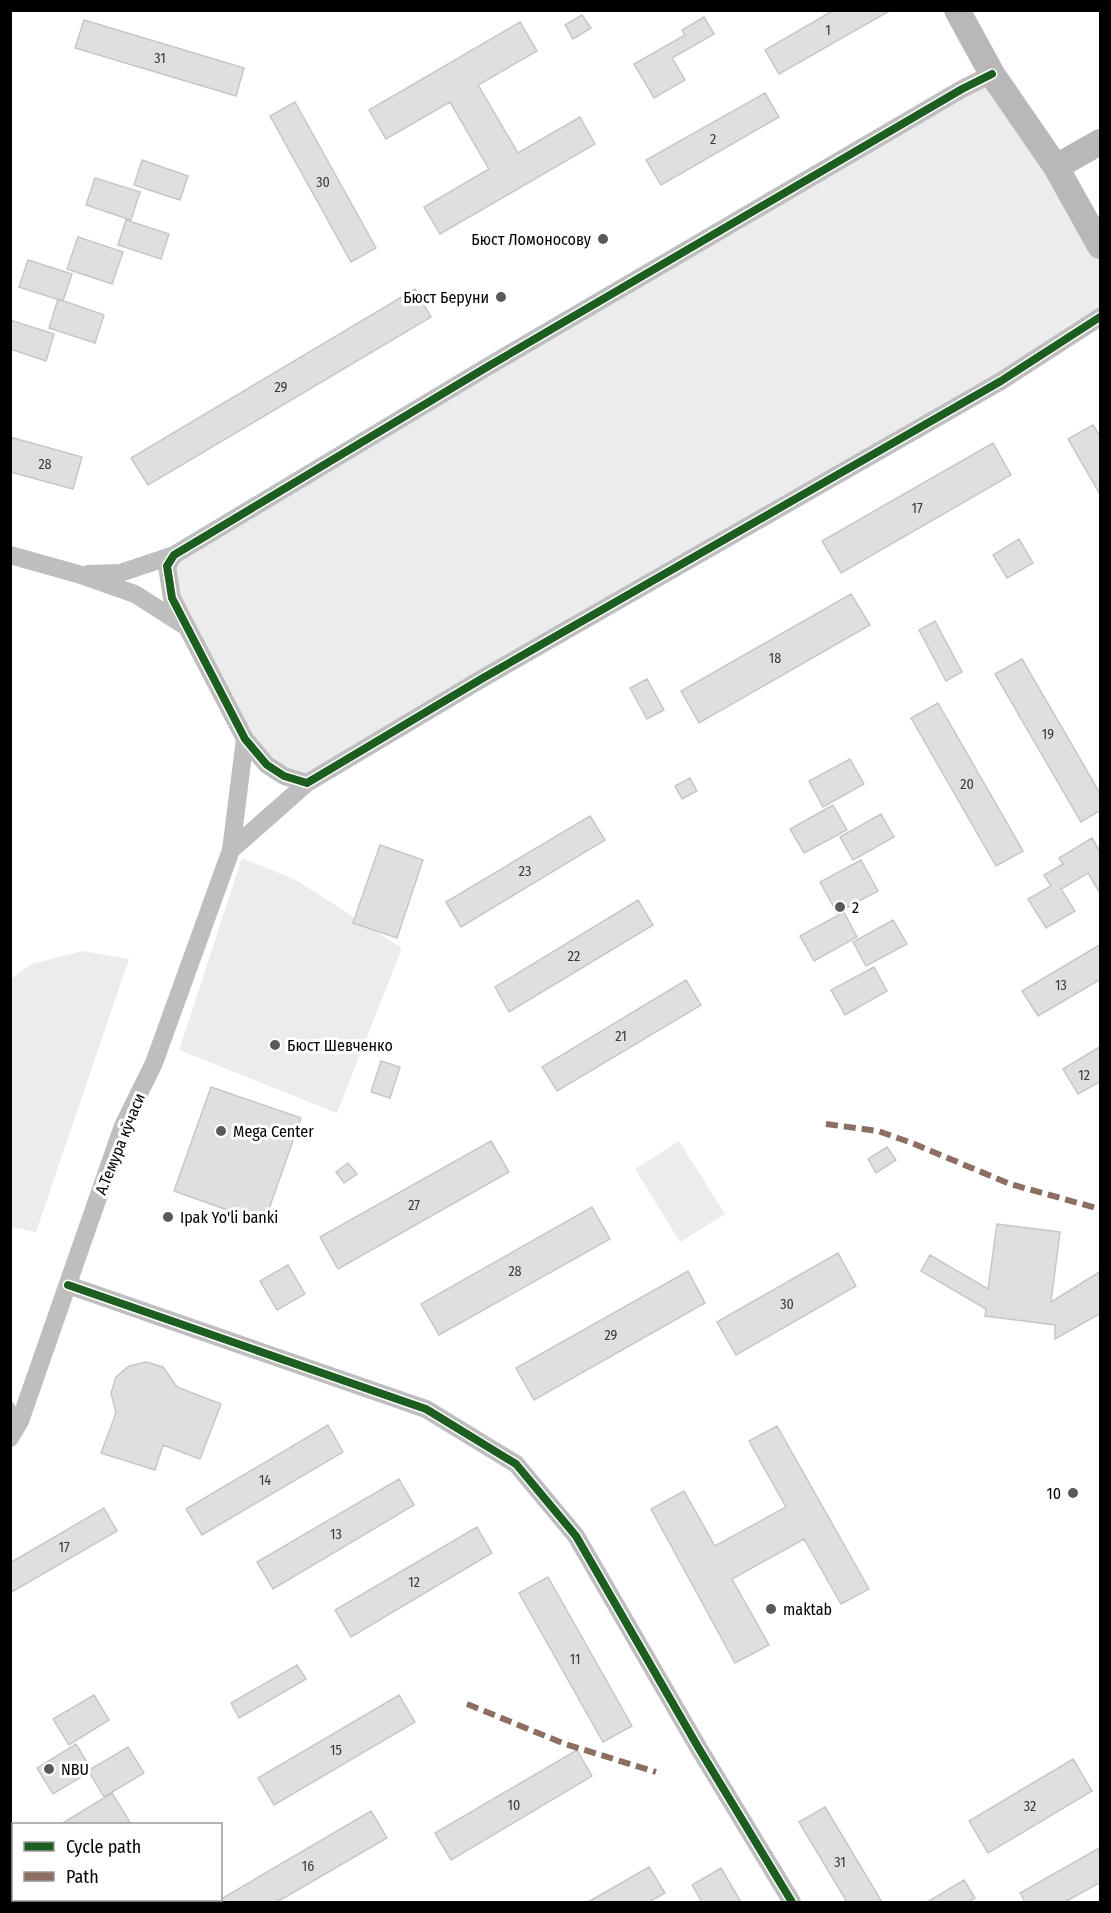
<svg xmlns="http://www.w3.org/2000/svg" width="1111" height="1913" font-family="'Fira Sans Condensed',sans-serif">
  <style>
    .green { fill: #ececec }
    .building { fill: #dfdfdf; stroke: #c7c7c7; stroke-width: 1.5 }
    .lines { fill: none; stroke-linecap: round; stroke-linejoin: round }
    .lane { stroke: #bebebe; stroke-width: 9 }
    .street { stroke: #bebebe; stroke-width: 18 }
    .secondary { stroke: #b8b8b8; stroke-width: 26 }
    .quiet { stroke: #8d6e63; stroke-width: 6; stroke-dasharray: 12 6; stroke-linecap: butt }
    .cycleway-casing { stroke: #fff; stroke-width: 11 }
    .cycleway { stroke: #1b5e20; stroke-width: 8 }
    .poi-dot { fill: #595959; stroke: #fff; stroke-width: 2 }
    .labels { text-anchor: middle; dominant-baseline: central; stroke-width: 6; stroke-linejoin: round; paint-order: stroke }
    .number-label { font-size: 14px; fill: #383838 }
    .poi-label { font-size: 16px; fill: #000; stroke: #fff; text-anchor: start }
    .street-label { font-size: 16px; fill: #000; stroke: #fff }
  </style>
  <rect width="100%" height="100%" fill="#fff"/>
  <!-- green -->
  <path class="green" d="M 992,74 L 1100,246 L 1100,317 L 307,783 L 267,765 L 185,626 L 174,555 Z
    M 242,858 L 296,880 L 402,948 L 337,1113 L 179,1050 Z
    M 83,951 L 129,959 L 36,1232 L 11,1227 L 11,979 L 32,964 Z
    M 679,1141 L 725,1214 L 680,1242 L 635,1169 Z"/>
  <!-- building -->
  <path class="building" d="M 834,10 L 891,10 L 779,74 L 765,50 Z
    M 582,15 L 591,28 L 573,39 L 565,25 Z
    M 704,17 L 714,34 L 672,58 L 685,80 L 654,98 L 634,64 L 685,35 L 682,30 Z
    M 84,20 L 244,68 L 236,96 L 75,48 Z
    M 520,22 L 537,51 L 478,85 L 518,153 L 580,117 L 595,144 L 440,234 L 424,207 L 489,169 L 450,102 L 386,139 L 369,110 Z
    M 765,93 L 779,117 L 661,185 L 646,160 Z
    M 295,102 L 376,248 L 351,262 L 270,116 Z
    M 142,160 L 188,176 L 180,200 L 134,185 Z
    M 95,178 L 140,192 L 131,220 L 86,205 Z
    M 126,220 L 169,234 L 161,259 L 118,245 Z
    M 78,237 L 123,252 L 112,284 L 67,269 Z
    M 28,260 L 72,274 L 63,301 L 19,287 Z
    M 415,289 L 431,317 L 148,485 L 131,458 Z
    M 58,299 L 104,315 L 95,343 L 49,328 Z
    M 10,320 L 54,334 L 46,361 L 10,349 Z
    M 1093,425 L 1101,438 L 1101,496 L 1068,439 Z
    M 10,437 L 82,457 L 73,489 L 10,472 Z
    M 993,443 L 1011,475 L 841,573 L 822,541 Z
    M 1019,539 L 1033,563 L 1007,578 L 993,555 Z
    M 851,594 L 870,625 L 699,723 L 681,691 Z
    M 935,621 L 962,672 L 946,681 L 919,630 Z
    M 1022,659 L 1101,795 L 1101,810 L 1081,822 L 995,674 Z
    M 647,679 L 664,710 L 647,719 L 630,688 Z
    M 938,703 L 1023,851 L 996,866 L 911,718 Z
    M 850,759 L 864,784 L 823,807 L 809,781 Z
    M 690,778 L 697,791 L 682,799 L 675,786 Z
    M 833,805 L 847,830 L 804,853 L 790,829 Z
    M 881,814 L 894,837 L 853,860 L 840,837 Z
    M 590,816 L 605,840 L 461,927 L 446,902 Z
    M 1092,838 L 1101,853 L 1101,895 L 1088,873 L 1061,889 L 1075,911 L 1046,928 L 1028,899 L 1051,886 L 1044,875 L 1063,864 L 1059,858 Z
    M 380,845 L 423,860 L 397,938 L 353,923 Z
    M 861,860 L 878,891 L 837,913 L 820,882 Z
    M 638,900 L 653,925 L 509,1012 L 495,987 Z
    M 844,912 L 857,937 L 814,961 L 800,936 Z
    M 893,920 L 907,944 L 866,966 L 853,942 Z
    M 1101,944 L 1101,979 L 1038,1016 L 1022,991 Z
    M 874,967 L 887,991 L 845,1015 L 831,990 Z
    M 686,980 L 701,1005 L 557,1091 L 542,1067 Z
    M 1101,1046 L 1101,1081 L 1078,1094 L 1063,1069 Z
    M 381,1061 L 400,1067 L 390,1098 L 371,1092 Z
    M 211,1087 L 301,1118 L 264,1223 L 174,1191 Z
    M 491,1141 L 509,1172 L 338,1269 L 320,1237 Z
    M 887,1147 L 896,1160 L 876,1173 L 868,1159 Z
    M 348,1163 L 357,1174 L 344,1183 L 336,1172 Z
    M 592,1207 L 610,1239 L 439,1335 L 421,1304 Z
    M 997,1224 L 1060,1232 L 1051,1302 L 1101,1271 L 1101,1313 L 1055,1339 L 1055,1325 L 985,1316 L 986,1309 L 921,1271 L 930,1255 L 988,1289 Z
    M 838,1253 L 856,1286 L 736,1355 L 717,1322 Z
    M 288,1265 L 305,1294 L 277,1310 L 260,1281 Z
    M 688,1271 L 705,1303 L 534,1400 L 516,1368 Z
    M 146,1362 L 163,1367 L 177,1387 L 221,1404 L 200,1459 L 163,1445 L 155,1470 L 101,1453 L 116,1413 L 111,1393 L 116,1377 L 129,1366 Z
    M 328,1425 L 343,1452 L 202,1535 L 186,1509 Z
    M 777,1426 L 869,1589 L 841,1604 L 804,1539 L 732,1579 L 769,1645 L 735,1663 L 651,1509 L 684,1491 L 715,1546 L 786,1507 L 749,1441 Z
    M 399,1479 L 414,1505 L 273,1589 L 257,1562 Z
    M 104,1508 L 117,1531 L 10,1593 L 10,1563 Z
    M 477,1527 L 492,1553 L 351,1637 L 335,1610 Z
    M 548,1577 L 632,1726 L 603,1742 L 519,1593 Z
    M 297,1665 L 306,1679 L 239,1718 L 231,1703 Z
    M 94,1695 L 109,1720 L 69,1745 L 53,1719 Z
    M 399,1695 L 415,1722 L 274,1805 L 258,1778 Z
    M 76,1744 L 91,1769 L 128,1747 L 144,1773 L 104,1797 L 89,1772 L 53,1794 L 37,1768 Z
    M 577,1750 L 592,1776 L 451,1860 L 435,1833 Z
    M 1073,1759 L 1092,1791 L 988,1853 L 969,1821 Z
    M 112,1793 L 131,1824 L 61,1824 Z
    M 825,1807 L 882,1902 L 847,1902 L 799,1822 Z
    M 371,1811 L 387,1838 L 277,1902 L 216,1902 Z
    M 1101,1847 L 1101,1882 L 1065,1902 L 1025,1902 L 1020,1893 Z
    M 649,1867 L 665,1893 L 649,1902 L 588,1902 Z
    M 721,1868 L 741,1902 L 702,1902 L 692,1885 Z
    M 964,1880 L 975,1898 L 968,1902 L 927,1902 Z"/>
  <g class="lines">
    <!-- lane -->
    <path class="lane" d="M 10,1406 L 20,1421"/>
    <!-- street -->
    <path class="street" d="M 992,74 L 962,89 L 487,367 L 174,555 L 167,566 L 172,598 L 245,739 L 267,765 L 284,776 L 307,783 L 483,678 L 1001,381 L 1100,317
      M 10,555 L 78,574 L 135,594 L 185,626
      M 88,574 L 120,573 L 174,555
      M 231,850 L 307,783
      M 68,1285 L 426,1409 L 516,1464 L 576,1536 L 698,1747 L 792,1902
      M 10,1438 L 20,1421 L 123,1126 L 154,1063 L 231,850 L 245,739"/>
    <!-- secondary -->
    <path class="secondary" d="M 957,10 L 992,74 L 1056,167 L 1100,246
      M 1056,167 L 1100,142"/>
    <!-- quiet -->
    <path class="quiet" d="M 826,1124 L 878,1131 L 912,1143 L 1010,1184 L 1100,1209
      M 467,1704 L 565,1744 L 656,1772"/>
    <!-- cycleway casing -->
    <g class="cycleway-casing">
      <path id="cycleway" d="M 992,74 L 962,89 L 487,367 L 174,555 L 167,566 L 172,598 L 245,739 L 267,765 L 284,776 L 307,783 L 483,678 L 1001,381 L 1100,317
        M 68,1285 L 426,1409 L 516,1464 L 576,1536 L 698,1747 L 792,1902"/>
    </g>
    <!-- cycleway -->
    <use href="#cycleway" class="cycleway"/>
  </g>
  <!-- markers -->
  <g class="poi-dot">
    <circle cx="603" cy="239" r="6"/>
    <circle cx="501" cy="297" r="6"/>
    <circle cx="840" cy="907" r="6"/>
    <circle cx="275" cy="1045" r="6"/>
    <circle cx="221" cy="1131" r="6"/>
    <circle cx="168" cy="1217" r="6"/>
    <circle cx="1073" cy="1493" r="6"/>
    <circle cx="771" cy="1609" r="6"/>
    <circle cx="49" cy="1769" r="6"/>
  </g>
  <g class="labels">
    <!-- number labels -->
    <g class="number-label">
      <text x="828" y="30">1</text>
      <text x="160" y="58">31</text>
      <text x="713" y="139">2</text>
      <text x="323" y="182">30</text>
      <text x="281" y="387">29</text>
      <text x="45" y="464">28</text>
      <text x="917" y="508">17</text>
      <text x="775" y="658">18</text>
      <text x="1048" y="734">19</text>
      <text x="967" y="784">20</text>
      <text x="525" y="871">23</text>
      <text x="574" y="956">22</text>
      <text x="1061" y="985">13</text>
      <text x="621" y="1036">21</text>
      <text x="1084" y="1075">12</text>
      <text x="414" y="1205">27</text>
      <text x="515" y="1271">28</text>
      <text x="787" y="1304">30</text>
      <text x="611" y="1335">29</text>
      <text x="265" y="1480">14</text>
      <text x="336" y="1534">13</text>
      <text x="64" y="1547">17</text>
      <text x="414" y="1582">12</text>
      <text x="575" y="1659">11</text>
      <text x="336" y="1750">15</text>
      <text x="514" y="1805">10</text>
      <text x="1030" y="1806">32</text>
      <text x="840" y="1862">31</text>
      <text x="308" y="1866">16</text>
    </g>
    <!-- poi labels -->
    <g class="poi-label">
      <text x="591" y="239" text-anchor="end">Бюст Ломоносову</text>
      <text x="489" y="297" text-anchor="end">Бюст Беруни</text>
      <text x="852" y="907">2</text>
      <text x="287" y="1045">Бюст Шевченко</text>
      <text x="233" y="1131">Mega Center</text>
      <text x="180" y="1217">Ipak Yo'li banki</text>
      <text x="1061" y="1493" text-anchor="end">10</text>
      <text x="783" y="1609">maktab</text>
      <text x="61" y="1769">NBU</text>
    </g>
    <!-- street labels -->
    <g class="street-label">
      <text transform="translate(120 1144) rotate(-68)">А.Темура кўчаси</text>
    </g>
  </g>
  <!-- border -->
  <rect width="1111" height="1913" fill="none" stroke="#000000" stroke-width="24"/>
  <!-- legend -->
  <rect x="12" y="1823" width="210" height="78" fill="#ffffff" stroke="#999999" stroke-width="1.5"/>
  <rect x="24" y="1842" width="30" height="9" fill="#1b5e20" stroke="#999999" stroke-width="1.5"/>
  <text x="66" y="1853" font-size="18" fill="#000000">Cycle path</text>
  <rect x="24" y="1872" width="30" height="9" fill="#8d6e63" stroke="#999999" stroke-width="1.5"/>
  <text x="66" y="1883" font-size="18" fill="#000000">Path</text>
</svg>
